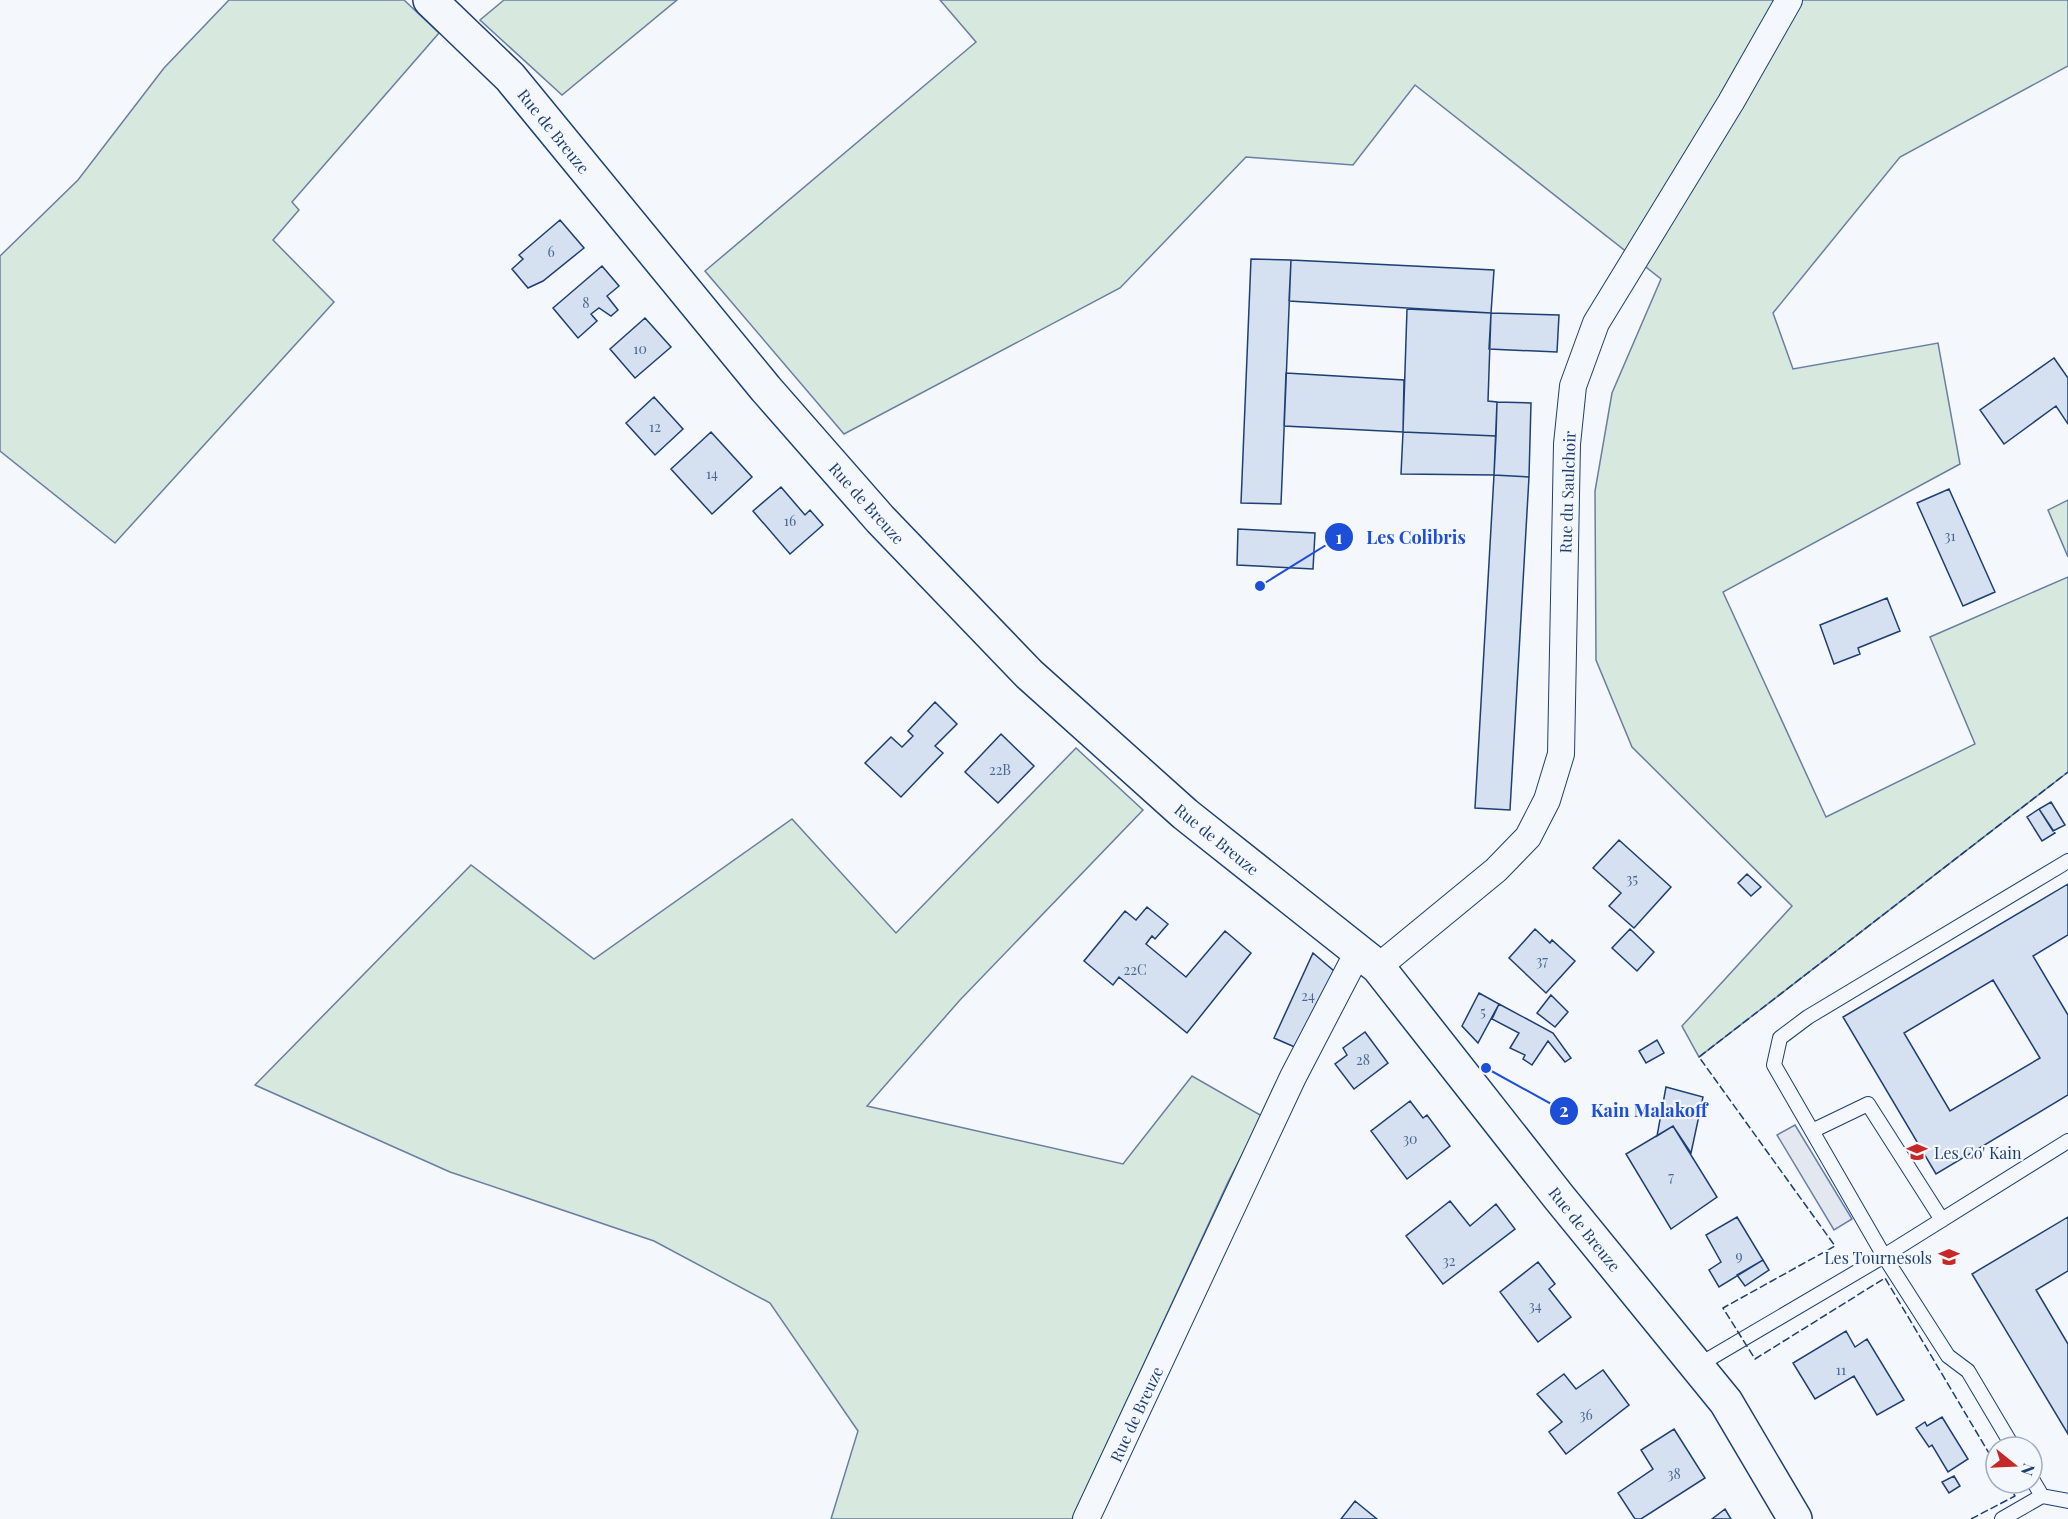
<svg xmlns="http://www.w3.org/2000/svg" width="2068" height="1519" font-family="'Playfair Display',serif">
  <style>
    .green { fill: #d7e8df; stroke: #687fa3; stroke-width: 1.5 }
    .parking { fill: #e3e8f0; stroke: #687fa3; stroke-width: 1.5 }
    .building { fill: #d5e0f0; stroke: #1d3f73; stroke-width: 1.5; fill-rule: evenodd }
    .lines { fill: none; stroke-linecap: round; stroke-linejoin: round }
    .lane-casing { stroke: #1d3f73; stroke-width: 16 }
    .street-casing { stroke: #1d3f73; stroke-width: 28 }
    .secondary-casing { stroke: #1d3f73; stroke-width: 36 }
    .lane { stroke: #f4f7fb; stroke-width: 14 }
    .street { stroke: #f4f7fb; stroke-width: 26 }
    .secondary { stroke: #f4f7fb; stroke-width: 33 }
    .fence { stroke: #1d3f73; stroke-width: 1.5; stroke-dasharray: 8 3; stroke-linecap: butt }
    .labels { text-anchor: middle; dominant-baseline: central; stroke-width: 4.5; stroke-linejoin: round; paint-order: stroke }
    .number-label { font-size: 14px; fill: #4b6792 }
    .street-label { font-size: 16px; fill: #1d3f73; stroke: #f4f7fb }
    .poi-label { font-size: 16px; fill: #1d3f73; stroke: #f4f7fb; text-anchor: start }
    .leader { fill: none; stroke: #1d4ed8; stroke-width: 2 }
    .callout-dot { fill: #1d4ed8; stroke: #f4f7fb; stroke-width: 2 }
    .mark-label { font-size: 18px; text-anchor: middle; font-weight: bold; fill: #fff }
    .callout-label { font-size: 18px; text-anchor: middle; font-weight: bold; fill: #1d4ed8; stroke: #f4f7fb; stroke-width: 4.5; stroke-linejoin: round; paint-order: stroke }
  </style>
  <rect width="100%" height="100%" fill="#f4f7fb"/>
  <!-- green -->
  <path class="green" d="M 229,0 L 404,0 L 439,33 L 292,202 L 299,210 L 273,240 L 334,302 L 115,543 L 0,451 L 0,256 L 78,180 L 164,68 Z
    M 504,0 L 677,0 L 562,95 L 480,20 Z
    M 940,0 L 2068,0 L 2068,66 L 1900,157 L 1773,313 L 1793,369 L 1938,343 L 1960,464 L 1723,592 L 1826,817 L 1975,744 L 1930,637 L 2068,577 L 2068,772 L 1699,1057 L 1682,1026 L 1792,906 L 1632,747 L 1596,660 L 1595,491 L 1612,393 L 1661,279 L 1415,85 L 1353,165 L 1246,157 L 1120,288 L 844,434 L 705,271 L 976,42 Z
    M 2068,500 L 2068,557 L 2048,510 Z
    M 1076,748 L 1143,810 L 960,1000 L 867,1106 L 1123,1164 L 1192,1076 L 1262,1116 L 1228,1182 L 1072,1519 L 831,1519 L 858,1431 L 770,1303 L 654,1241 L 450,1172 L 255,1085 L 471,865 L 594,959 L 792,819 L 896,933 Z"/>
  <!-- parking -->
  <path class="parking" d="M 1795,1125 L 1852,1219 L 1834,1230 L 1777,1135 Z"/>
  <!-- building -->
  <path class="building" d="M 560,220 L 584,248 L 543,281 L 528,288 L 512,269 L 523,259 L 519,255 Z
    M 1251,259 L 1291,260 L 1281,504 L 1241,503 Z
    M 1291,260 L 1494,270 L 1491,313 L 1289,301 Z
    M 602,266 L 619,286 L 607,296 L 618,310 L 611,316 L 599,308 L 591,314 L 597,321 L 578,338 L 553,308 Z
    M 1407,309 L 1491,313 L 1488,401 L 1497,402 L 1496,436 L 1403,432 Z
    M 1491,313 L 1559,315 L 1557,352 L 1489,349 Z
    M 645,318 L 671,347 L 635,378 L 610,349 Z
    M 2054,358 L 2068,378 L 2068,424 L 2056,406 L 2004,444 L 1980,410 Z
    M 1286,373 L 1404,380 L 1403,432 L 1284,426 Z
    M 654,397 L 683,429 L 655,455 L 626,423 Z
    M 1497,402 L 1531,403 L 1529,477 L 1494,475 Z
    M 711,432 L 752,477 L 712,514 L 671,469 Z
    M 1403,432 L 1496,436 L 1494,475 L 1401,474 Z
    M 1494,475 L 1529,477 L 1510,810 L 1475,808 Z
    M 781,487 L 805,515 L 810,510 L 823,525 L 790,554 L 753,511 Z
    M 1949,489 L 1995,592 L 1963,606 L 1917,503 Z
    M 1238,529 L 1315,533 L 1313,569 L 1237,565 Z
    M 1887,598 L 1900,631 L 1858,648 L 1860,654 L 1834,664 L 1820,625 Z
    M 935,702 L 957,724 L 935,746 L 943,753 L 901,797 L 865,763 L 891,737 L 902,747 L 913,736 L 908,731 Z
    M 1001,734 L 1034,766 L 998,803 L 965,772 Z
    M 2051,802 L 2065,825 L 2053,831 L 2039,809 Z
    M 2039,809 L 2055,833 L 2042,841 L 2027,817 Z
    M 1619,840 L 1671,887 L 1634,928 L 1609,906 L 1621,893 L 1593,868 Z
    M 1747,874 L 1761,887 L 1751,896 L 1738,883 Z
    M 2068,884 L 2068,935 L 2033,956 L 2068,1015 L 2068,1095 L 1936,1174 L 1843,1017 ZM 1993,980 L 2040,1058 L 1950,1111 L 1904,1033 Z
    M 1147,907 L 1168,924 L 1155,939 L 1152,936 L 1146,944 L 1186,977 L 1225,931 L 1251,953 L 1187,1033 L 1119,977 L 1113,985 L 1084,961 L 1125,911 L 1136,920 Z
    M 1535,929 L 1550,943 L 1552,940 L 1575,961 L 1546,993 L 1509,958 Z
    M 1630,929 L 1654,952 L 1637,971 L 1612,948 Z
    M 1313,953 L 1334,971 L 1297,1048 L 1274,1038 Z
    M 1479,993 L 1499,1004 L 1478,1043 L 1462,1026 Z
    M 1551,995 L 1568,1012 L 1555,1027 L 1537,1013 Z
    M 1499,1004 L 1553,1033 L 1571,1058 L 1565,1062 L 1548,1041 L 1532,1065 L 1523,1059 L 1525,1055 L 1510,1048 L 1519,1033 L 1492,1019 Z
    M 1365,1032 L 1388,1063 L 1354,1089 L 1335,1064 L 1347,1055 L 1343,1048 Z
    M 1657,1040 L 1664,1053 L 1646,1063 L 1639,1051 Z
    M 1666,1087 L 1703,1097 L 1691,1153 L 1673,1126 L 1657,1136 Z
    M 1410,1101 L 1423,1118 L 1427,1115 L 1450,1146 L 1407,1179 L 1371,1131 Z
    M 1673,1126 L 1717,1197 L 1671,1229 L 1626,1154 Z
    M 1450,1201 L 1470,1226 L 1496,1204 L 1515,1229 L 1443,1284 L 1406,1236 Z
    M 1737,1217 L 1763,1260 L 1719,1287 L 1709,1270 L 1721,1262 L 1706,1235 Z
    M 2068,1217 L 2068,1271 L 2036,1290 L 2068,1344 L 2068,1434 L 1972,1274 Z
    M 1763,1260 L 1769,1270 L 1745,1286 L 1737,1275 Z
    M 1538,1262 L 1555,1284 L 1549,1289 L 1571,1317 L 1538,1342 L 1500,1292 Z
    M 1846,1331 L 1855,1347 L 1867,1339 L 1904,1400 L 1877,1415 L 1854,1376 L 1815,1399 L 1793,1363 Z
    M 1603,1370 L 1629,1405 L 1566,1454 L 1549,1432 L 1562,1422 L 1537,1394 L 1564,1374 L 1576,1389 Z
    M 1942,1417 L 1968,1459 L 1948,1472 L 1932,1445 L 1929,1447 L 1916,1428 L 1925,1422 L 1927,1426 Z
    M 1674,1429 L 1705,1478 L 1641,1519 L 1635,1519 L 1618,1493 L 1653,1469 L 1641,1450 Z
    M 1954,1476 L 1960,1486 L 1949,1493 L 1942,1482 Z
    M 1355,1501 L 1377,1519 L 1341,1519 Z
    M 1725,1509 L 1731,1519 L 1712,1519 Z"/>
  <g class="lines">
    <!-- lane casing -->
    <g class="lane-casing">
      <path id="lane" d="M 1814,1130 L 1868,1104 L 1942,1220
        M 1697,1366 L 1884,1256 L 2068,1141
        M 2013,1447 L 1968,1371 L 1948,1356 L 1884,1256 L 1774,1065 L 1780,1038 L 1808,1017 L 2068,861
        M 2032,1479 L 2042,1496
        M 2002,1519 L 2042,1496 L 2068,1501"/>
    </g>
    <!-- street casing -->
    <g class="street-casing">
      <path id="street" d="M 1378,967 L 1496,870 L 1528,837 L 1547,800 L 1561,754 L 1567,444 L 1573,386 L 1596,323 L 1731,102 L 1789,0
        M 1086,1519 L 1293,1077 L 1358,952"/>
    </g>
    <!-- secondary casing -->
    <g class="secondary-casing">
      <path id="secondary" d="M 430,0 L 510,77 L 766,389 L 880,519 L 1029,674 L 1185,814 L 1378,967 L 1558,1196 L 1726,1402 L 1795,1519"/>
    </g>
    <!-- lane -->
    <use href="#lane" class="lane"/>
    <!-- street -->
    <use href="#street" class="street"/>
    <!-- secondary -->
    <use href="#secondary" class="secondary"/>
    <!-- fence -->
    <path class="fence" d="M 1996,1465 L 1885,1278 L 1755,1359 L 1723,1308 L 1835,1246 L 1699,1057 L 2068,772
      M 1971,1519 L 2015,1496 L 2007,1483"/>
  </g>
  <!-- icons -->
  <defs>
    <g id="school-bare" transform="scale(1.62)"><path d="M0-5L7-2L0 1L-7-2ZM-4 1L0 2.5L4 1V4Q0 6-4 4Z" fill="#c62828" stroke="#f4f7fb" stroke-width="2.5" paint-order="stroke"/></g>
  </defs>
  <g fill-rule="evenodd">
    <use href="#school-bare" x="1917" y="1152"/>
    <use href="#school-bare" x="1949" y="1257"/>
  </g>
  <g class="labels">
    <!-- number labels -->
    <g class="number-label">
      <text x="551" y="251">6</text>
      <text x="586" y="302">8</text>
      <text x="640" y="348">10</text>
      <text x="655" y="426">12</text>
      <text x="712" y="473">14</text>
      <text x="790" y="520">16</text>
      <text x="1950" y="535">31</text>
      <text x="1000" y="769">22B</text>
      <text x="1632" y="878">35</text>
      <text x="1542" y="960">37</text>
      <text x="1135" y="969">22C</text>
      <text x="1308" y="995">24</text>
      <text x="1483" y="1011">5</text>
      <text x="1363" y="1059">28</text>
      <text x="1410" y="1138">30</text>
      <text x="1671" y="1176">7</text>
      <text x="1739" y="1255">9</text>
      <text x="1449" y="1260">32</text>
      <text x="1535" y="1305">34</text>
      <text x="1841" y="1369">11</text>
      <text x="1586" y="1414">36</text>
      <text x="1674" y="1473">38</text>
    </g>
    <!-- street labels -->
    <g class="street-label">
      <text transform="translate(554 131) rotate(51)">Rue de Breuze</text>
      <text transform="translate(1567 492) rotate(-88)">Rue du Saulchoir</text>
      <text transform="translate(867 503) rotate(48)">Rue de Breuze</text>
      <text transform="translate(1217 839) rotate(39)">Rue de Breuze</text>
      <text transform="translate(1585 1229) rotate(51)">Rue de Breuze</text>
      <text transform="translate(1136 1414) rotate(-65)">Rue de Breuze</text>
    </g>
    <!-- poi labels -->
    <g class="poi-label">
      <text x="1934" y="1152">Les Co' Kain</text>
      <text x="1932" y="1257" text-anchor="end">Les Tournesols</text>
    </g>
  </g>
  <!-- callouts -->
  <path class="leader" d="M1260 586L1339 537M1486 1068L1564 1111"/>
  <g class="callout-dot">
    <circle cx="1260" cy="586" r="6"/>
    <circle cx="1486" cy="1068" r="6"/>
    <circle cx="1339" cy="537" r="15"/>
    <circle cx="1564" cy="1111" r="15"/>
  </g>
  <g class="mark-label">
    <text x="1339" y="544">1</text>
    <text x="1564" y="1117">2</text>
  </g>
  <g class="callout-label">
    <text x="1416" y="544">Les Colibris</text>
    <text x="1649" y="1117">Kain Malakoff</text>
  </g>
  <!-- north arrow -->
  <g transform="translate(2014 1465) rotate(108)"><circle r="28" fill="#f4f7fb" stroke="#9eadc5" stroke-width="1.5"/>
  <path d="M0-4.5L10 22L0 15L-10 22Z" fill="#c62828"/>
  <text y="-9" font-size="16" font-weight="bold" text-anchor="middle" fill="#1d3f73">N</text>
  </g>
</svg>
